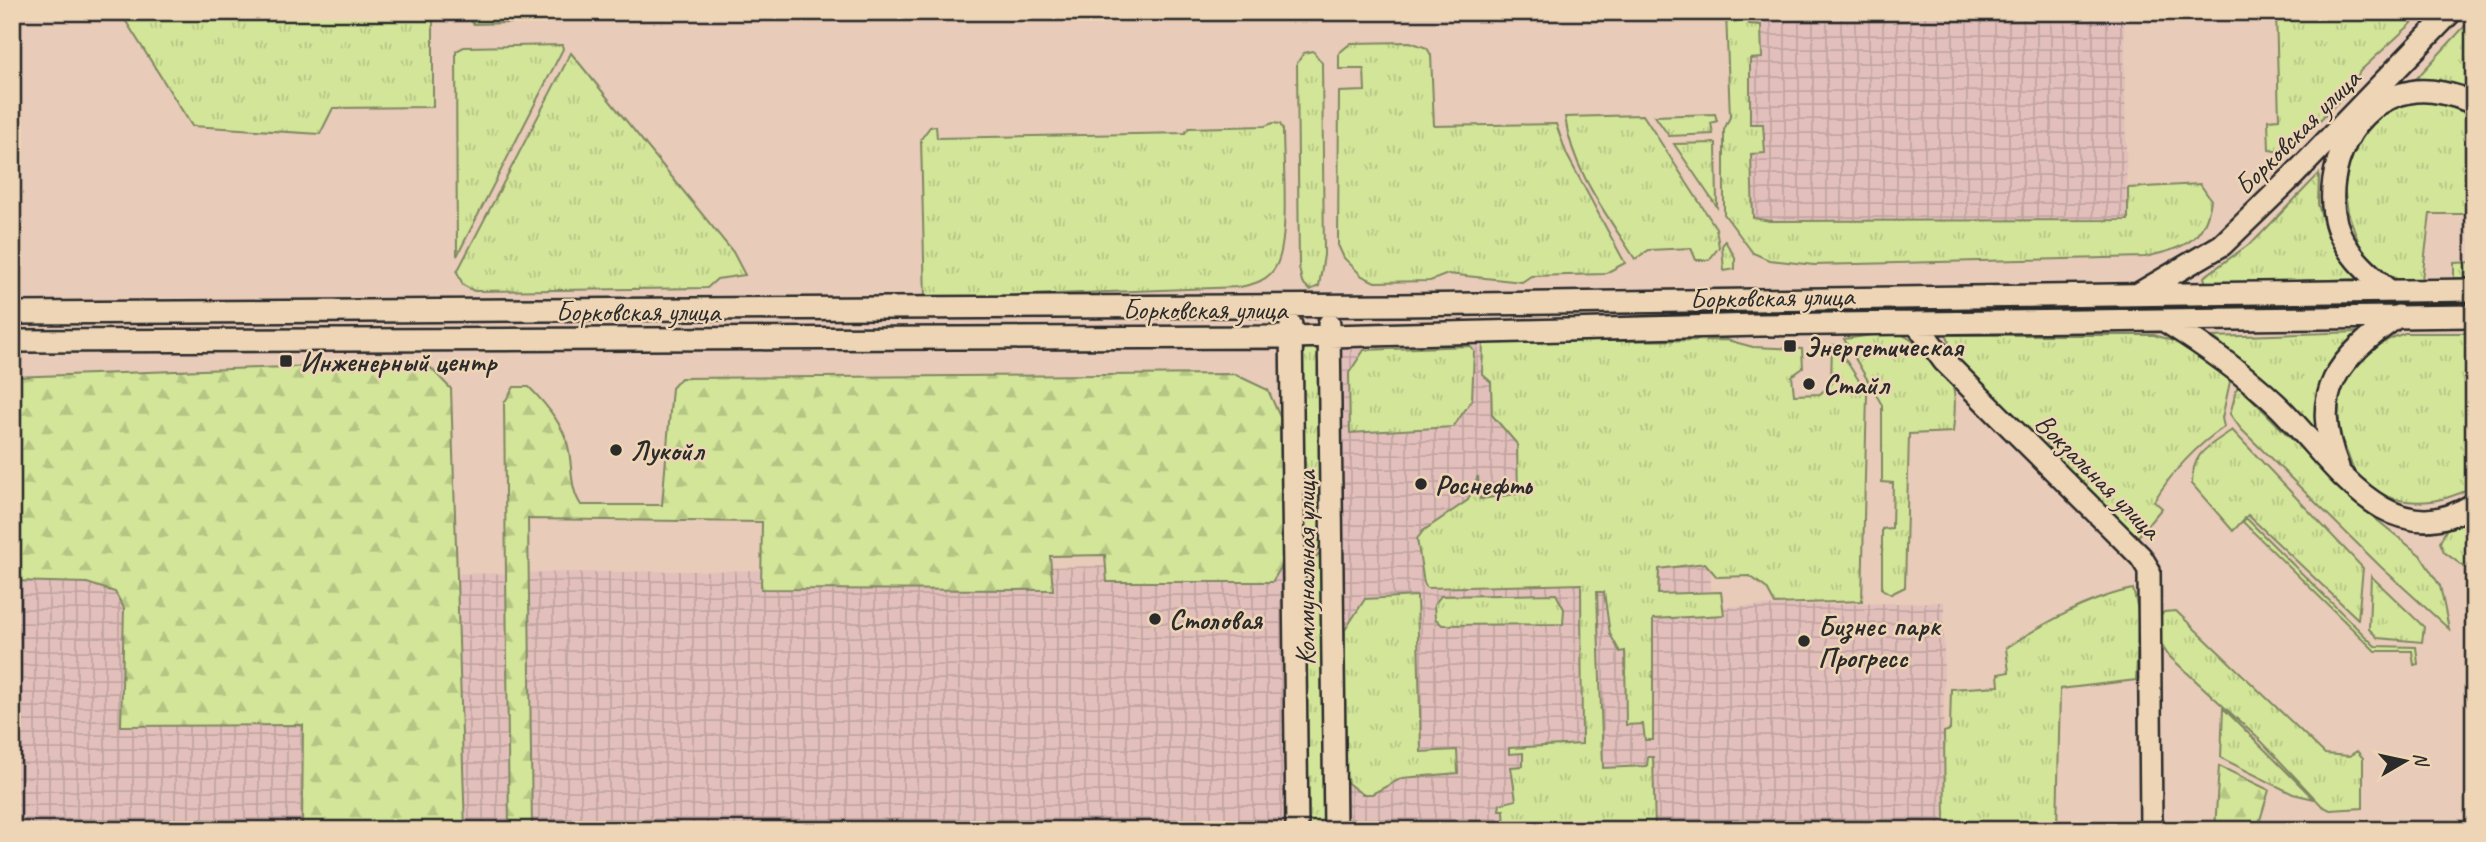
<svg xmlns="http://www.w3.org/2000/svg" width="2486" height="842" font-family="Caveat,sans-serif">
  <style>
    .industrial { fill: url(#industrial-grid) }
    .grass { fill: url(#grass-tufts); stroke: #7f8862; stroke-width: 2 }
    .forest { fill: url(#forest-firs); stroke: #7f8862; stroke-width: 2 }
    .lines { fill: none; stroke-linecap: round; stroke-linejoin: round }
    .secondary-casing { stroke: #2b2b2b; stroke-width: 26 }
    .secondary { stroke: #edd5b5; stroke-width: 21 }
    .poi-dot { fill: #2b2b2b; stroke: #edd5b5; stroke-width: 2.5 }
    .labels { text-anchor: middle; dominant-baseline: central; stroke-width: 5; stroke-linejoin: round; paint-order: stroke }
    .street-label { font-size: 28px; fill: #2b2b2b; stroke: #edd5b5 }
    .poi-label { font-size: 28px; font-weight: bold; fill: #2b2b2b; stroke: #edd5b5; text-anchor: start }
  </style>
  <defs>
    <pattern id="industrial-grid" width="8" height="8" patternUnits="userSpaceOnUse" patternTransform="scale(1.75)"><rect width="8" height="8" fill="#e2bfbb"/><path d="M0 4h8M4 0v8" fill="none" stroke="#c2a4a1"/></pattern>
    <pattern id="grass-tufts" width="24" height="20" patternUnits="userSpaceOnUse" patternTransform="scale(1.75)"><rect width="24" height="20" fill="#d3e599"/><path d="M3 7l-1-3M5 7V3M7 7l1-3M15 17l-1-3M17 17v-4M19 17l1-3" fill="none" stroke="#b5c584"/></pattern>
    <pattern id="forest-firs" width="22" height="20" patternUnits="userSpaceOnUse" patternTransform="scale(1.75)"><rect width="22" height="20" fill="#d3e599"/><path d="M5 1l3.5 6h-7zM16 11l3.5 6h-7z" fill="#b5c584"/></pattern>
  </defs>
  <rect width="100%" height="100%" fill="#e8cbb8"/>
  <filter id="ink" filterUnits="userSpaceOnUse"><feTurbulence type="fractalNoise" baseFrequency=".0143" numOctaves="2"/><feDisplacementMap in="SourceGraphic" scale="14" xChannelSelector="R" yChannelSelector="G"/><feConvolveMatrix kernelMatrix="1 2 1 2 8 2 1 2 1" color-interpolation-filters="sRGB"/></filter>
  <g filter="url(#ink)">
    <!-- industrial -->
    <path class="industrial" d="M 1748,12 L 2124,12 L 2127,220 L 1748,225 Z
      M 1716,344 L 1710,607 L 1944,602 L 1943,827 L 2048,830 L 1347,830 L 1343,346 Z
      M 1283,564 L 1287,830 L 12,830 L 12,579 Z"/>
    <!-- grass -->
    <path class="grass" d="M 120,12 L 433,12 L 433,107 L 333,108 L 320,134 L 192,126 Z
      M 462,12 L 544,12 L 542,15 L 512,15 L 511,23 L 474,24 Z
      M 1726,12 L 1749,12 L 1749,24 L 1761,25 L 1762,58 L 1750,59 L 1750,124 L 1763,124 L 1765,153 L 1751,154 L 1753,218 L 1770,221 L 2128,220 L 2128,188 L 2200,184 L 2211,200 C 2205,242 2183,248 2145,257 L 1814,265 L 1769,260 L 1753,253 L 1724,214 L 1724,130 L 1730,117 Z
      M 2276,12 L 2424,12 L 2360,71 L 2351,89 L 2299,141 L 2280,152 L 2269,150 L 2268,120 L 2279,119 Z
      M 2474,16 L 2474,94 L 2449,82 L 2416,79 Z
      M 1410,42 L 1427,48 L 1431,55 L 1434,126 L 1556,124 L 1567,155 L 1625,263 L 1604,274 L 1531,276 L 1522,282 L 1448,274 L 1430,281 L 1375,282 L 1362,276 L 1344,258 L 1338,245 L 1339,92 L 1365,91 L 1364,69 L 1339,69 L 1339,53 L 1351,43 Z
      M 562,45 L 563,49 L 457,256 L 456,51 L 464,47 Z
      M 1313,51 L 1322,63 L 1324,255 L 1319,286 L 1310,290 L 1302,282 L 1299,267 L 1297,63 L 1304,53 Z
      M 571,53 L 733,252 L 745,275 L 717,279 L 707,288 L 474,291 L 463,285 L 457,272 Z
      M 2418,101 L 2449,105 L 2474,112 L 2474,214 L 2430,214 L 2422,279 L 2397,279 L 2381,272 L 2360,246 L 2348,212 L 2344,188 L 2354,143 L 2385,108 Z
      M 1715,114 L 1717,121 L 1711,123 L 1713,134 L 1669,136 L 1655,116 Z
      M 1643,115 L 1716,228 L 1719,247 L 1709,260 L 1696,260 L 1691,248 L 1649,250 L 1635,259 C 1607,215 1572,170 1565,117 Z
      M 1273,123 L 1280,124 L 1283,130 C 1283,162 1290,241 1276,266 C 1268,281 1254,284 1240,287 L 925,299 L 921,139 L 930,127 L 936,126 L 937,138 L 1185,133 L 1189,128 L 1265,126 Z
      M 1716,143 L 1717,207 L 1674,144 Z
      M 2319,174 L 2318,204 L 2327,235 L 2358,279 L 2206,284 L 2204,277 L 2255,240 Z
      M 1725,241 L 1735,257 L 1735,269 L 1724,271 L 1722,246 Z
      M 2474,262 L 2474,278 L 2454,278 L 2454,263 Z
      M 1894,332 C 1912,335 1948,370 1953,388 C 1957,401 1954,418 1953,432 L 1909,434 L 1905,587 L 1891,594 L 1882,589 L 1882,529 L 1892,528 L 1893,483 L 1882,482 L 1882,405 L 1844,339 Z
      M 2360,332 L 2319,431 L 2315,434 L 2255,371 L 2213,337 Z
      M 2405,333 L 2474,333 L 2474,484 C 2444,508 2388,509 2360,479 C 2354,474 2351,463 2348,455 C 2323,399 2348,352 2405,333 Z
      M 1947,335 L 2154,335 L 2176,342 L 2226,370 L 2231,377 L 2222,418 L 2224,427 C 2195,447 2172,472 2154,501 L 2162,508 L 2136,539 L 1951,352 Z
      M 1727,340 L 1753,347 L 1802,349 L 1803,368 L 1792,376 L 1794,395 L 1820,394 L 1831,384 L 1832,345 L 1836,345 L 1867,393 L 1862,601 L 1775,604 L 1767,589 L 1750,576 L 1717,577 L 1705,563 L 1659,569 L 1658,594 L 1721,592 L 1724,615 L 1653,619 L 1653,740 L 1645,740 L 1643,724 L 1626,725 L 1625,651 L 1620,652 L 1610,634 L 1604,592 L 1597,592 L 1603,768 L 1647,766 L 1648,757 L 1653,757 L 1655,830 L 1505,830 L 1504,810 L 1499,810 L 1500,804 L 1516,800 L 1511,767 L 1523,766 L 1523,753 L 1509,754 L 1509,748 L 1582,744 L 1581,584 L 1427,588 L 1424,583 L 1417,539 L 1423,531 L 1468,500 L 1478,476 L 1480,499 L 1518,494 L 1517,444 L 1492,415 L 1491,382 L 1482,374 L 1483,342 Z
      M 1308,341 L 1318,344 L 1322,357 L 1323,543 L 1302,566 L 1300,379 L 1302,354 Z
      M 1470,346 L 1474,351 L 1472,400 L 1453,427 L 1350,433 L 1349,373 L 1364,350 Z
      M 2238,385 L 2350,498 L 2420,555 L 2440,586 L 2449,629 L 2381,567 L 2241,429 L 2230,414 Z
      M 2232,430 L 2363,568 L 2358,619 L 2248,515 L 2233,531 L 2192,484 C 2192,452 2208,447 2232,430 Z
      M 2474,511 L 2474,574 L 2444,552 L 2440,542 L 2448,526 Z
      M 2246,518 L 2375,646 L 2416,647 L 2418,664 L 2414,665 L 2412,651 L 2375,651 L 2243,522 Z
      M 1323,549 L 1328,830 L 1305,830 L 1302,573 Z
      M 2371,576 L 2424,627 L 2422,642 L 2378,638 L 2369,629 Z
      M 2133,589 L 2139,614 L 2136,680 L 2060,689 L 2057,830 L 2006,830 L 2005,823 L 1945,825 L 1944,732 L 1950,730 L 1951,689 L 1999,686 L 1998,674 L 2009,672 L 2006,648 C 2044,623 2088,598 2133,589 Z
      M 1556,594 L 1564,609 L 1563,624 L 1442,625 L 1435,618 L 1434,605 L 1441,596 Z
      M 1417,596 L 1421,752 L 1457,750 L 1458,773 L 1402,778 L 1372,794 L 1362,794 L 1345,781 L 1345,630 L 1365,599 Z
      M 2176,611 L 2325,754 L 2349,756 L 2357,751 L 2363,758 L 2363,808 L 2330,810 L 2322,806 L 2262,742 L 2168,655 L 2159,641 L 2158,620 L 2164,612 Z
      M 2223,708 L 2314,799 L 2293,794 L 2221,758 Z"/>
    <!-- forest -->
    <path class="forest" d="M 425,362 L 451,389 L 465,830 L 302,830 L 303,725 L 121,726 L 124,608 L 115,592 L 87,583 L 12,581 L 12,377 Z
      M 1234,374 L 1268,390 L 1280,417 L 1283,564 L 1272,582 L 1107,582 L 1105,555 L 1050,556 L 1053,590 L 761,589 L 762,522 L 528,519 L 532,830 L 509,830 L 504,403 L 514,387 L 529,387 C 544,402 563,424 568,446 C 573,467 569,487 581,505 L 662,505 L 672,388 L 681,378 Z
      M 2219,766 L 2269,790 L 2257,830 L 2215,830 Z"/>
    <g class="lines">
      <!-- secondary casing -->
      <g class="secondary-casing">
        <path id="secondary" d="M 2388,290 C 2366,271 2344,252 2336,223 C 2322,171 2353,101 2410,92 C 2430,88 2456,95 2474,103
          M 2138,294 L 2222,245 L 2293,176 L 2451,12
          M 12,313 L 1400,305 L 2474,290
          M 2165,321 C 2205,346 2242,372 2276,404 C 2329,454 2386,560 2474,504
          M 1916,323 L 1944,361 L 2141,557 L 2149,570 L 2151,830
          M 1329,324 L 1335,830
          M 1291,325 L 1297,830
          M 12,341 L 1291,337 L 1760,325 L 2474,316
          M 2338,467 C 2308,391 2338,359 2398,316"/>
      </g>
      <!-- secondary -->
      <use href="#secondary" class="secondary"/>
    </g>
  </g>
  <!-- markers -->
  <g class="poi-dot">
    <rect x="1783" y="339" width="14" height="14" rx="3.5"/>
    <rect x="279" y="354" width="14" height="14" rx="3.5"/>
    <circle cx="1809" cy="384" r="7"/>
    <circle cx="616" cy="450" r="7"/>
    <circle cx="1421" cy="484" r="7"/>
    <circle cx="1155" cy="619" r="7"/>
    <circle cx="1804" cy="641" r="7"/>
  </g>
  <g class="labels">
    <!-- street labels -->
    <g class="street-label">
      <text transform="translate(2297 132) rotate(-45)">Борковская улица</text>
      <text transform="translate(1772 297) rotate(-1)">Борковская улица</text>
      <text x="1205" y="309">Борковская улица</text>
      <text x="638" y="311">Борковская улица</text>
      <text transform="translate(2098 476) rotate(45)">Вокзальная улица</text>
      <text transform="translate(1305 568) rotate(-90)">Коммунальная улица</text>
    </g>
    <!-- poi labels -->
    <g class="poi-label">
      <text x="1804" y="346">Энергетическая</text>
      <text x="300" y="361">Инженерный центр</text>
      <text x="1823" y="384">Стайл</text>
      <text x="630" y="450">Лукойл</text>
      <text x="1435" y="484">Роснефть</text>
      <text x="1169" y="619">Столовая</text>
      <text x="1818" y="625">Бизнес парк<tspan x="1818" dy="32">Прогресс</tspan></text>
    </g>
  </g>
  <!-- margin -->
  <rect width="2486" height="842" fill="none" stroke="#edd5b5" stroke-width="42"/>
  <rect x="21" y="21" width="2444" height="800" fill="none" stroke="#2b2b2b" stroke-width="2.5" filter="url(#ink)"/>
  <!-- north arrow -->
  <g transform="translate(2405 761) rotate(81)" stroke="#edd5b5" stroke-width="5" paint-order="stroke">
  <path d="M0-5L12 26L0 18L-12 26Z" fill="#2b2b2b"/>
  <text y="-10" font-size="19" font-weight="bold" text-anchor="middle" fill="#2b2b2b">N</text>
  </g>
</svg>
